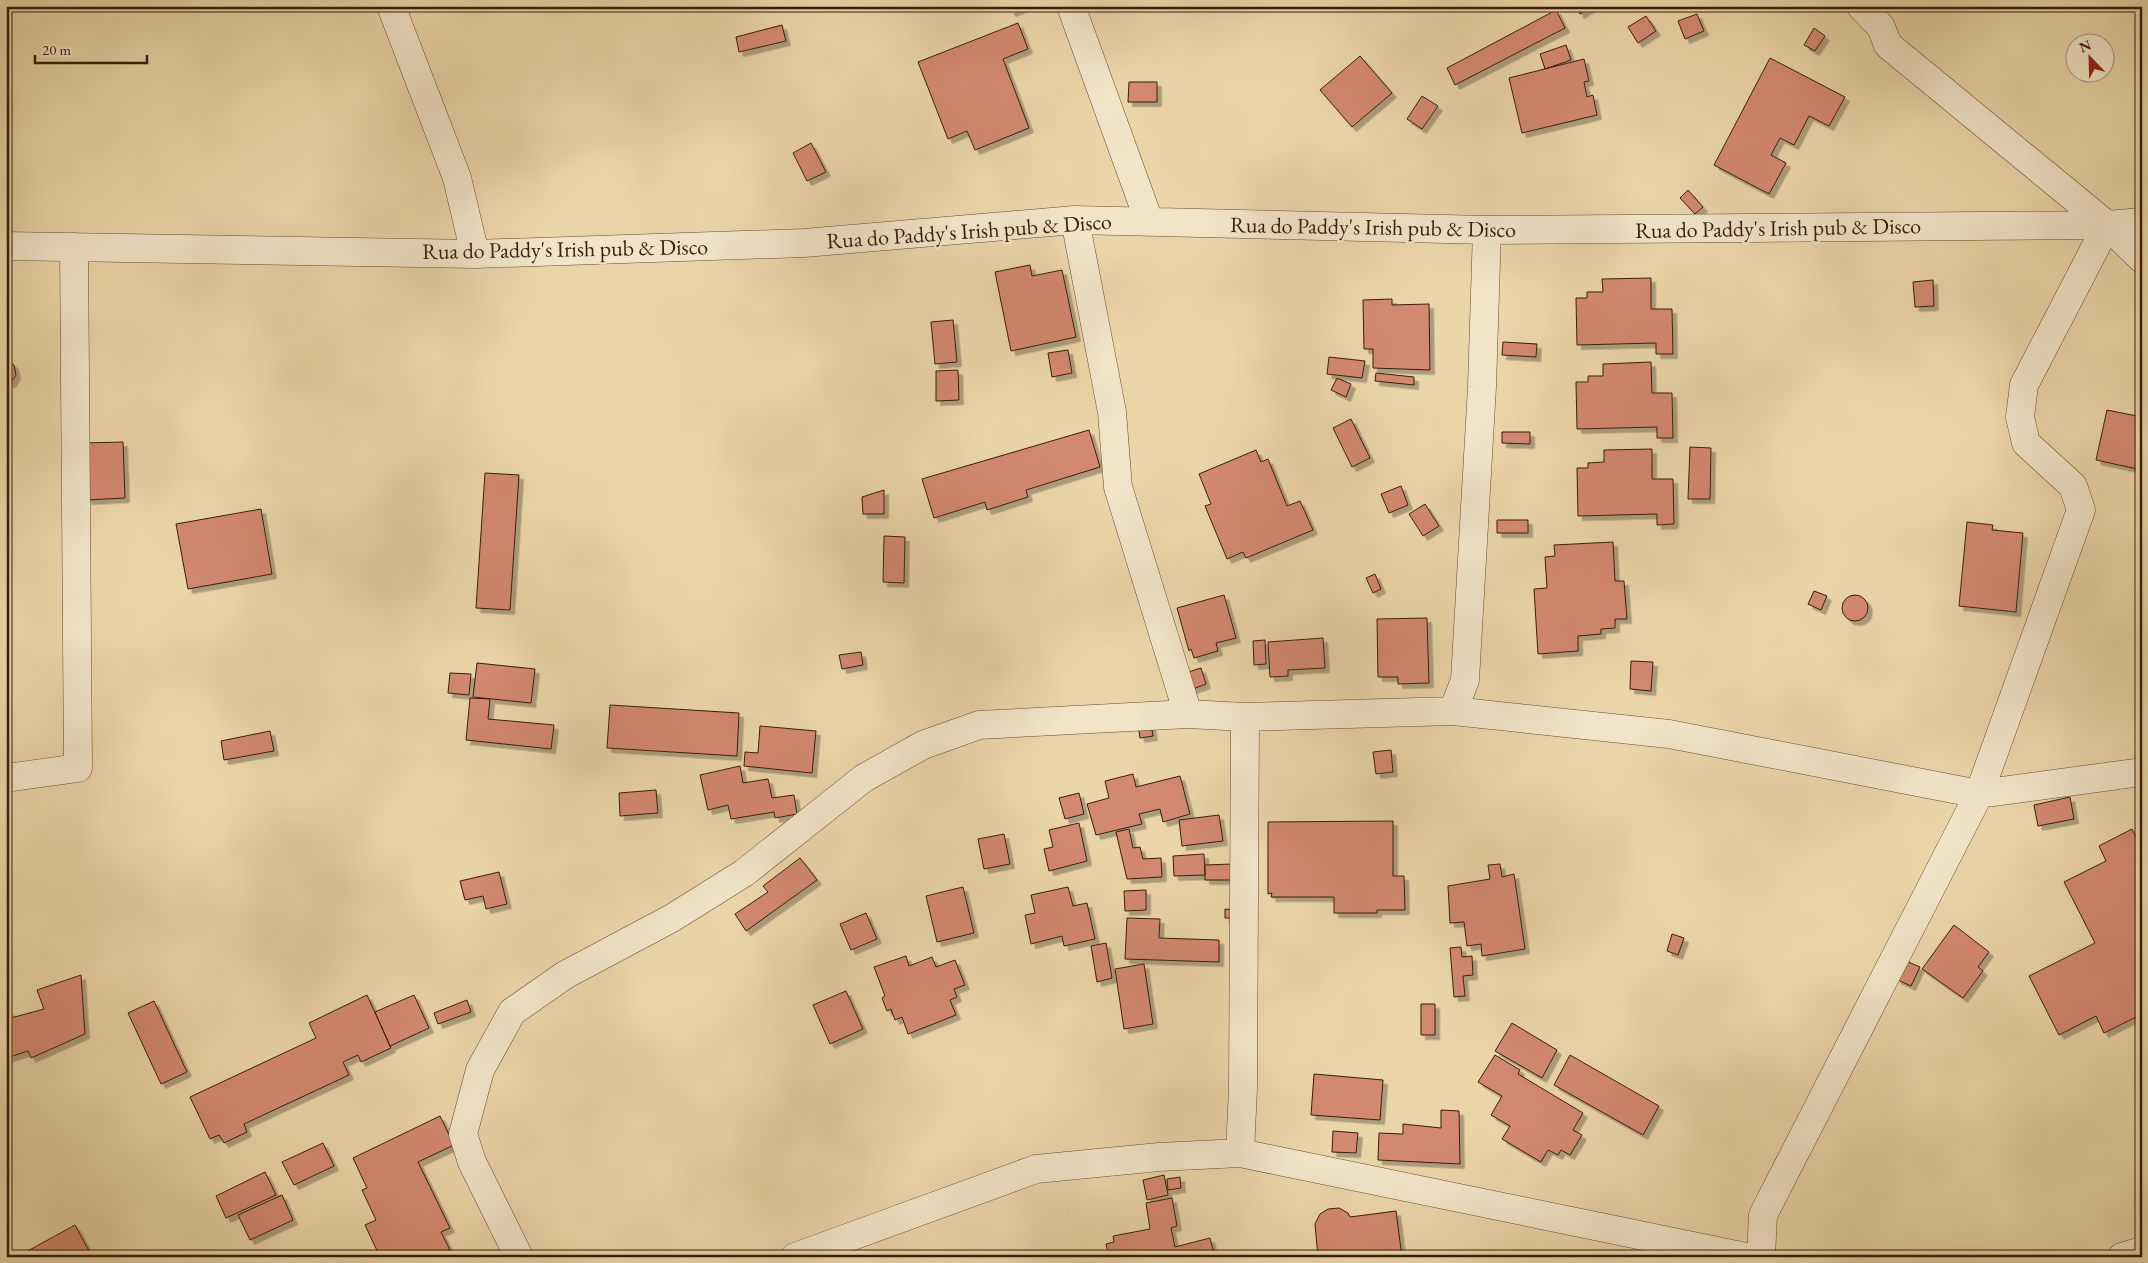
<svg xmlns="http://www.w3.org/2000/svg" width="2148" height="1263" font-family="'EB Garamond',serif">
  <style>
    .building { fill: #d38871; stroke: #381c0b; filter: url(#shadow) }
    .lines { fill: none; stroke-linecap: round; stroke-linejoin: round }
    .minor-casing { stroke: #644a32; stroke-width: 29 }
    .minor { stroke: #f1e4c7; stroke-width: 28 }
    .labels { text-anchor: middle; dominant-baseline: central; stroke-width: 4.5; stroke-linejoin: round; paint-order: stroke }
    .street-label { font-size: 22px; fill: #381c0b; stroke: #f1e4c7 }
  </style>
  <defs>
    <filter id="shadow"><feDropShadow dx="4.5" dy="4.5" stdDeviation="0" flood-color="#0004"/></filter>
  </defs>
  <rect width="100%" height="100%" fill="#ead5a9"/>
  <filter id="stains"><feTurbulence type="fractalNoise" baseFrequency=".004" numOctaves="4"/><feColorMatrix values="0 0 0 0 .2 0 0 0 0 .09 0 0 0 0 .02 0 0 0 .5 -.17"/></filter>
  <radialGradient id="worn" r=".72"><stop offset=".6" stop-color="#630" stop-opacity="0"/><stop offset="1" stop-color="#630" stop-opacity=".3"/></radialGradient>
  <!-- building -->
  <path class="building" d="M 1009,6 L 1027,6 L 1011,12 Z
    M 1575,6 L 1593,6 L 1580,14 Z
    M 1556,10 L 1565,28 L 1455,85 L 1447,68 Z
    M 1697,14 L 1704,31 L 1685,39 L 1678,21 Z
    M 1646,16 L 1656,31 L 1638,43 L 1628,27 Z
    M 1018,23 L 1028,49 L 1003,59 L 1029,128 L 975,150 L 967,131 L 948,139 L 918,62 Z
    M 782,25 L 786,41 L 739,52 L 736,37 Z
    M 1814,28 L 1825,36 L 1815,51 L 1804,45 Z
    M 1566,45 L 1571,60 L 1545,69 L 1540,54 Z
    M 1360,56 L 1392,93 L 1352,127 L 1320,90 Z
    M 1770,58 L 1845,97 L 1829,126 L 1809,116 L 1794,145 L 1780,138 L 1771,155 L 1786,163 L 1769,194 L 1714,165 Z
    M 1584,59 L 1589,81 L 1584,82 L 1587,97 L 1593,95 L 1597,115 L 1522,133 L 1509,78 Z
    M 1129,82 L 1157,82 L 1157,102 L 1128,102 Z
    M 1422,96 L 1438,106 L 1422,129 L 1407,119 Z
    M 811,143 L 826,172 L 807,181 L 793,153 Z
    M 1688,190 L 1703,207 L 1695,214 L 1680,198 Z
    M 1030,265 L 1032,276 L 1062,270 L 1076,337 L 1011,351 L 995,272 Z
    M 1651,278 L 1651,309 L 1672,309 L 1673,354 L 1656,354 L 1656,343 L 1577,345 L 1576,298 L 1587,298 L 1587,292 L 1603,292 L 1602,279 Z
    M 1933,280 L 1934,306 L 1915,307 L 1913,282 Z
    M 1392,299 L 1392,305 L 1429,304 L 1430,370 L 1373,368 L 1373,349 L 1364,349 L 1363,300 Z
    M 953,320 L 957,362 L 935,364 L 931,322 Z
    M 1503,342 L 1537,344 L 1536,357 L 1502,355 Z
    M 1068,350 L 1072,373 L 1052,377 L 1048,353 Z
    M 1329,357 L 1365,361 L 1362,378 L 1327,374 Z
    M 6,358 L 14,365 L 16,375 L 11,383 L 6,384 Z
    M 1651,362 L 1652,393 L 1672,393 L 1673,438 L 1657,438 L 1657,427 L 1577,429 L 1576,382 L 1588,382 L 1588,376 L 1603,376 L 1603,364 Z
    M 958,370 L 959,400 L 936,401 L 936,371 Z
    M 1376,373 L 1414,377 L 1414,385 L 1375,381 Z
    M 1337,378 L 1351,384 L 1346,397 L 1331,390 Z
    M 2107,410 L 2142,417 L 2142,470 L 2096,460 Z
    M 1351,419 L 1370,458 L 1352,467 L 1333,428 Z
    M 1089,430 L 1100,467 L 1026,490 L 1028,497 L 987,510 L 985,502 L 934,518 L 922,479 Z
    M 1502,432 L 1530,432 L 1530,444 L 1502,443 Z
    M 123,442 L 125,498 L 87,500 L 84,443 Z
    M 1690,447 L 1711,448 L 1710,499 L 1688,499 Z
    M 1652,449 L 1652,479 L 1673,479 L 1674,524 L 1657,525 L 1657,514 L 1578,516 L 1577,468 L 1588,468 L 1588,463 L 1604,462 L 1604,450 Z
    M 1256,450 L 1261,462 L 1268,459 L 1287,506 L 1300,501 L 1313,530 L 1246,558 L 1243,552 L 1227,559 L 1205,506 L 1211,504 L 1199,474 Z
    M 485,473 L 519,475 L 510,610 L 476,608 Z
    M 1401,486 L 1408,505 L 1389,513 L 1381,494 Z
    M 884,490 L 884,514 L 863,514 L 862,497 Z
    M 1425,504 L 1439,526 L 1423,536 L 1409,514 Z
    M 261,509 L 272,574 L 188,589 L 176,524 Z
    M 1497,520 L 1528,520 L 1528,533 L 1497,533 Z
    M 1967,522 L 1993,525 L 1992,530 L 2023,533 L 2016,612 L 1959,606 Z
    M 884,536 L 905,537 L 904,583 L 883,582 Z
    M 1613,542 L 1615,581 L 1624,581 L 1627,619 L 1615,619 L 1615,628 L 1601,629 L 1601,634 L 1578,636 L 1578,651 L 1538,654 L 1534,589 L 1547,588 L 1545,557 L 1555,556 L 1554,545 Z
    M 1375,574 L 1381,589 L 1373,593 L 1366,578 Z
    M 1814,591 L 1827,596 L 1821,610 L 1808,604 Z
    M 1224,595 L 1236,638 L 1216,643 L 1218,651 L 1194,658 L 1191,649 L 1189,651 L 1177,608 Z
    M1842 608a13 13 0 1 1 26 0a13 13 0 1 1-26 0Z
    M 1427,618 L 1429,683 L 1398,684 L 1398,677 L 1378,677 L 1377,619 Z
    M 1323,638 L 1325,668 L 1288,670 L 1288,676 L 1270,677 L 1268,642 Z
    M 1265,640 L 1266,664 L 1254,665 L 1253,641 Z
    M 861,652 L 863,665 L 842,669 L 839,655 Z
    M 1631,661 L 1653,662 L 1651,691 L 1630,689 Z
    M 477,663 L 535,669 L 531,703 L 473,697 Z
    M 1201,668 L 1206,684 L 1190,690 L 1185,673 Z
    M 450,673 L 471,674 L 469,695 L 448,693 Z
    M 470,698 L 490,699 L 488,719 L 554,725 L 551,749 L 466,740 Z
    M 610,705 L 739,713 L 737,756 L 607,748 Z
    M 1151,724 L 1153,736 L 1140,738 L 1138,725 Z
    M 760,726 L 816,731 L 812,773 L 744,766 L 745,752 L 758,753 Z
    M 270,731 L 274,751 L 224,760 L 221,741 Z
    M 1391,750 L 1393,772 L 1376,774 L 1373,752 Z
    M 740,766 L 743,783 L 768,779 L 772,798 L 794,795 L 797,814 L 775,818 L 774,812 L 731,819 L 728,805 L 708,810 L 700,775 Z
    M 1133,774 L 1136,787 L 1180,776 L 1190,814 L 1163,822 L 1160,809 L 1139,814 L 1142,824 L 1096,835 L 1087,804 L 1109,798 L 1105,781 Z
    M 656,790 L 658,813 L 620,816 L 619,793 Z
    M 1079,793 L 1084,814 L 1065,819 L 1059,798 Z
    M 2070,797 L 2074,819 L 2038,826 L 2034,805 Z
    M 1219,815 L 1223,841 L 1182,846 L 1179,820 Z
    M 1393,821 L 1393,876 L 1404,876 L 1405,910 L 1377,910 L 1377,913 L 1334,913 L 1334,897 L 1271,897 L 1272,893 L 1268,894 L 1268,822 Z
    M 1079,823 L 1087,861 L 1049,871 L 1044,849 L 1053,847 L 1049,830 Z
    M 1129,829 L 1133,848 L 1140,847 L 1143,859 L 1161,858 L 1162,877 L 1127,879 L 1116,832 Z
    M 2132,829 L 2142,849 L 2142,993 L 2138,995 L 2142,1003 L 2142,1014 L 2104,1033 L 2096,1016 L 2059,1035 L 2029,976 L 2095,943 L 2064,882 L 2106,861 L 2099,846 Z
    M 1004,834 L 1010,864 L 984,869 L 978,839 Z
    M 1204,854 L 1205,875 L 1174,876 L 1173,856 Z
    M 800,858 L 817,880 L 746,931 L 735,914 L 768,892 L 763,886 Z
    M 1232,864 L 1232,880 L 1205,880 L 1205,865 Z
    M 1500,864 L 1502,877 L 1514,874 L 1525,949 L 1482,956 L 1481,944 L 1467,946 L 1464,922 L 1450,923 L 1448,886 L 1490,879 L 1488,865 Z
    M 499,872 L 507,904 L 486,909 L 483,896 L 465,900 L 460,881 Z
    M 963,887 L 974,933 L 937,942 L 926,896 Z
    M 1068,887 L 1073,906 L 1087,903 L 1095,939 L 1064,946 L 1062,936 L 1031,944 L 1025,915 L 1035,913 L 1031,895 Z
    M 1146,890 L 1146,910 L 1125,911 L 1124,891 Z
    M 1225,909 L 1235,910 L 1234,918 L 1225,918 Z
    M 866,913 L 877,939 L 851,950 L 840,924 Z
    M 1127,918 L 1160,919 L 1159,938 L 1219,940 L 1219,962 L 1125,959 Z
    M 1954,925 L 1989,952 L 1978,967 L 1983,971 L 1963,998 L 1922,969 Z
    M 1672,934 L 1684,938 L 1678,955 L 1667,951 Z
    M 1106,943 L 1112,978 L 1097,982 L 1091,946 Z
    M 1461,947 L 1462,957 L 1472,956 L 1473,975 L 1463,976 L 1465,996 L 1454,997 L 1450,948 Z
    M 906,956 L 909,966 L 932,957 L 936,967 L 955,960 L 965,985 L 954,989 L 957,997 L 950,1000 L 956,1015 L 908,1034 L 902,1017 L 895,1020 L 891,1009 L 887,1011 L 882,998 L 885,996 L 874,967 Z
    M 1906,961 L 1920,967 L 1911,986 L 1896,979 Z
    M 1144,964 L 1153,1024 L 1124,1029 L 1115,969 Z
    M 81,975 L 85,1034 L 31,1058 L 28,1051 L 6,1058 L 6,1008 L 10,1012 L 11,1018 L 44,1009 L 37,990 Z
    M 846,991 L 863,1029 L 830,1044 L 813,1005 Z
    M 367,995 L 391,1048 L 361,1062 L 358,1055 L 343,1062 L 349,1075 L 244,1124 L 247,1132 L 224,1143 L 219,1135 L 210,1139 L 190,1097 L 316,1038 L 309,1023 Z
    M 414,995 L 429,1028 L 390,1046 L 375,1012 Z
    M 467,1000 L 471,1012 L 438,1024 L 434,1013 Z
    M 154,1001 L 187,1072 L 161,1084 L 128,1013 Z
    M 1421,1004 L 1435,1004 L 1435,1035 L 1421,1035 Z
    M 1512,1023 L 1557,1050 L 1542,1078 L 1495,1051 Z
    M 1495,1055 L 1520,1070 L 1518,1074 L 1583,1113 L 1573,1130 L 1582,1135 L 1570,1155 L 1561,1150 L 1558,1155 L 1548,1150 L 1541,1162 L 1502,1139 L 1510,1126 L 1491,1115 L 1502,1096 L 1478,1082 Z
    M 1570,1055 L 1659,1106 L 1643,1135 L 1554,1085 Z
    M 1314,1074 L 1383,1080 L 1380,1120 L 1311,1115 Z
    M 1441,1110 L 1459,1111 L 1460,1164 L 1378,1160 L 1379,1133 L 1403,1134 L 1403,1124 L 1441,1128 Z
    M 440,1116 L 454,1145 L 418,1162 L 450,1228 L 441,1232 L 450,1250 L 442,1253 L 444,1257 L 380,1257 L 365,1225 L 376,1220 L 362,1190 L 367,1188 L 353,1158 Z
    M 1333,1131 L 1358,1133 L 1356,1153 L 1332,1152 Z
    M 323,1143 L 334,1166 L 294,1185 L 282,1162 Z
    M 265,1172 L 276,1195 L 226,1218 L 216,1196 Z
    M 1164,1175 L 1168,1195 L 1147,1200 L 1143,1180 Z
    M 1180,1177 L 1181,1188 L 1168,1190 L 1167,1179 Z
    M 282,1195 L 293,1220 L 250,1240 L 238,1215 Z
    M 1172,1198 L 1177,1226 L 1171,1228 L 1175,1247 L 1210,1238 L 1215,1257 L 1109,1257 L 1106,1244 L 1114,1242 L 1113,1236 L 1150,1229 L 1146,1203 Z
    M 1339,1208 L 1348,1213 L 1350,1217 L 1396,1211 L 1402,1257 L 1318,1257 L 1315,1224 L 1320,1214 L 1328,1209 Z
    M 75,1225 L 89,1251 L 82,1255 L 83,1257 L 26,1257 L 24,1253 Z"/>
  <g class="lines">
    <!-- minor casing -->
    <g class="minor-casing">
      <path id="minor" d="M 391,6 L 457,178 L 475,254
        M 1071,6 L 1149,221
        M 1861,6 L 1881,27 L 1888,45 L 2107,225 L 2142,259
        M 1075,220 L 1112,412 L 1118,487 L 1188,714
        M 6,246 L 475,254 L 804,243 L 1075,220 L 1487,230 L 2107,225 L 2142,222
        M 1453,711 L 1669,734 L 1979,794 L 2142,772
        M 6,778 L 78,768 L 74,247
        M 1240,1153 L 1746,1257
        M 519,1257 L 472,1162 L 463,1134 L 480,1070 L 512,1012 L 565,975 L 672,918 L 744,873 L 864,778 L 923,745 L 979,725 L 1188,714 L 1245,717 L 1453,711 L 1465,680 L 1482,387 L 1487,230
        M 795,1257 L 1036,1169 L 1159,1157 L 1240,1153 L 1243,1088 L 1245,717
        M 1761,1257 L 1763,1215 L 1979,794 L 2081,510 L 2073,486 L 2026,443 L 2020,417 L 2024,385 L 2107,225
        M 2122,1257 L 2142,1251"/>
    </g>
    <!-- minor -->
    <use href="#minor" class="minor"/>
  </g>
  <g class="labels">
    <!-- street labels -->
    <g class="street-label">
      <text transform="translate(1373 227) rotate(1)">Rua do Paddy's Irish pub &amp; Disco</text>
      <text transform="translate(1778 228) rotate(-1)">Rua do Paddy's Irish pub &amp; Disco</text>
      <text transform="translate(969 231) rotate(-4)">Rua do Paddy's Irish pub &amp; Disco</text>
      <text transform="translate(565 249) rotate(-1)">Rua do Paddy's Irish pub &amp; Disco</text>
    </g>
  </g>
  <!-- margin -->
  <rect width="2148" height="1263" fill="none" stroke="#ead5a9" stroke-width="25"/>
  <rect x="8" y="8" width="2133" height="1248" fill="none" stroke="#381c0b" stroke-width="2.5"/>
  <rect x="12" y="12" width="2123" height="1238" fill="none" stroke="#381c0b"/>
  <!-- north arrow -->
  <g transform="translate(2090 58) rotate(337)"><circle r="24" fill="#f1e4c7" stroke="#a7947c"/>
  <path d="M0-4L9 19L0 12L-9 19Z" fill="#8f2418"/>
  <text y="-8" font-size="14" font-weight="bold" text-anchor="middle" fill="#381c0b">N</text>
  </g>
  <!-- scale -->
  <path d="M35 55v8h112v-8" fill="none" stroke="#381c0b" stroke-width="2.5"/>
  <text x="42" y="55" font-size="15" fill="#381c0b" stroke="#f1e4c7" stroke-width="4" paint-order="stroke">20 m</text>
  <rect width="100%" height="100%" filter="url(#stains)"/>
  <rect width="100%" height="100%" fill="url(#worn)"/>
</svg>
